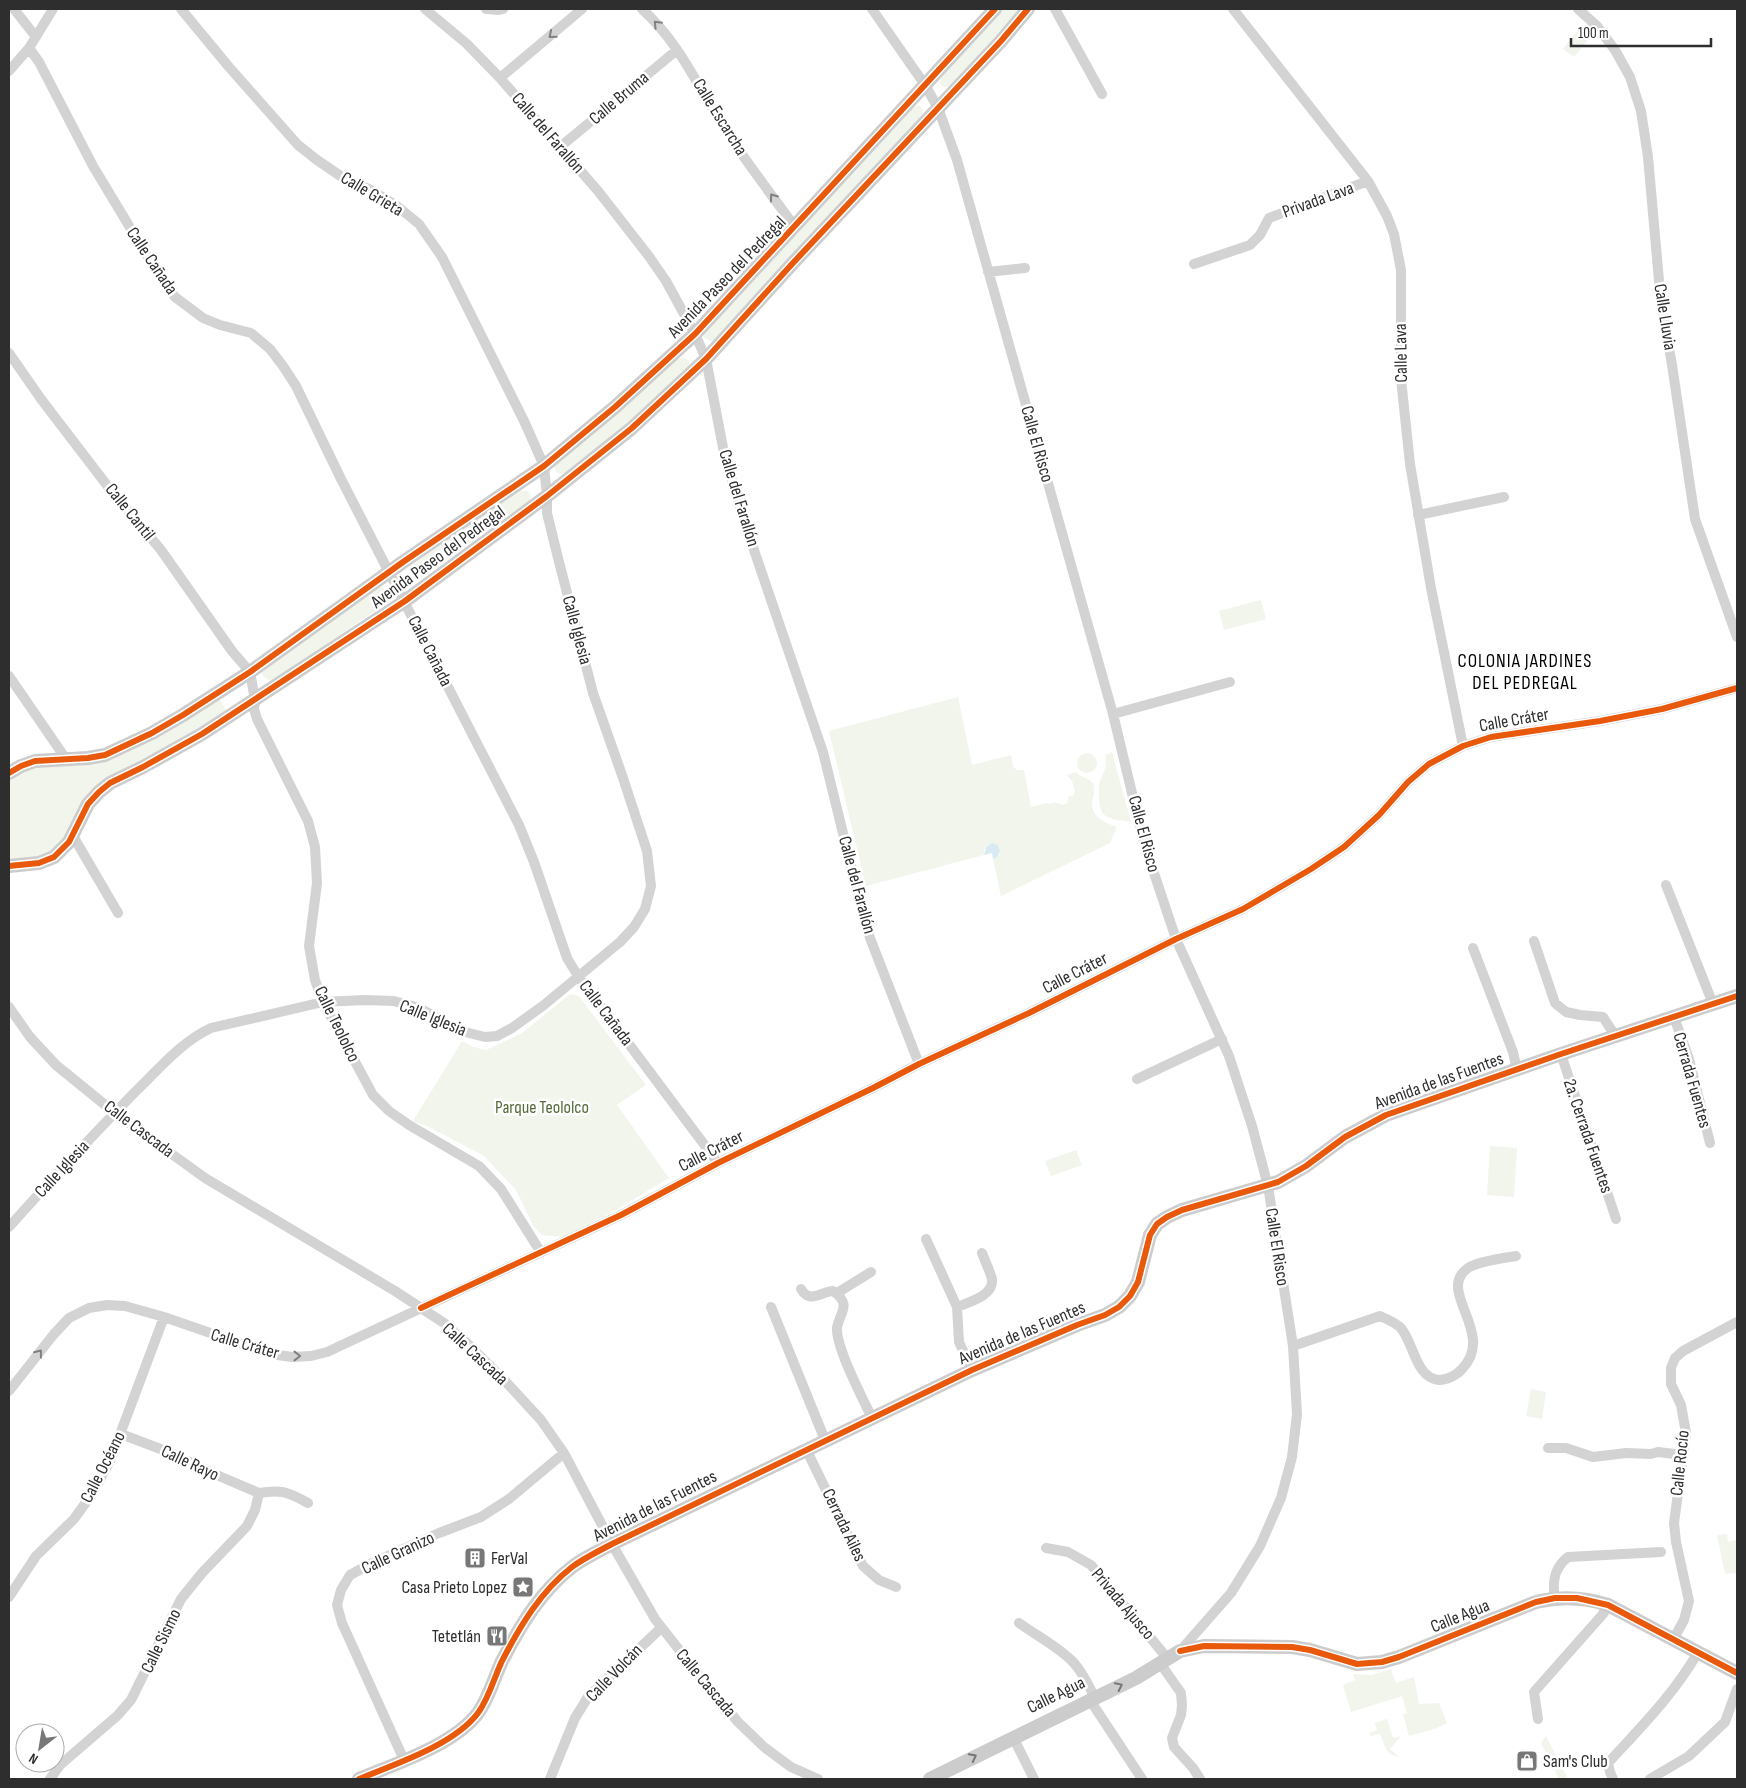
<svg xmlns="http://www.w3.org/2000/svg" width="1746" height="1788" font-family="'Sofia Sans Condensed',sans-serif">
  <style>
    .green { fill: #f1f5ec }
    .water { fill: #d8ebf2 }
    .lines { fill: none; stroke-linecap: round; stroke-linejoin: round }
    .street { stroke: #d3d3d3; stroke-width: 10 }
    .secondary { stroke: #ccc; stroke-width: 14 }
    .cycleway-casing { stroke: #fff; stroke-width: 9 }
    .cycleway { stroke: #e8590c; stroke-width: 6 }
    .oneway { stroke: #808080 }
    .oneway2 { stroke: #757575 }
    .labels { text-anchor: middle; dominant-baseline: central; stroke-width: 5; stroke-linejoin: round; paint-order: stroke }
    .street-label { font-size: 18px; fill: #2e2e2e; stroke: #fff }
    .park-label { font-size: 18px; fill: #566b3b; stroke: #fff }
    .poi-label { font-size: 18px; fill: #2e2e2e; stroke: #fff; text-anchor: start }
    .neighbourhood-label { font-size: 19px; letter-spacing: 1px; fill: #000; stroke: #fff }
  </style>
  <rect width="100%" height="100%" fill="#fff"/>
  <!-- green -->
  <path class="green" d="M 1003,9 L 1020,9 L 997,37 L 950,86 L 946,87 L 942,86 L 940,82 L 941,78 Z
    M 1581,26 L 1592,35 L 1574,57 L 1563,49 Z
    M 918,105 L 922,108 L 924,115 L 712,342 L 703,337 L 709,325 L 912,109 Z
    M 683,357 L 689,361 L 688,367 L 632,420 L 569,471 L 562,474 L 556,472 L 554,465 L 676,360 Z
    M 519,491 L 528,491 L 531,496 L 529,501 L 429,573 L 420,578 L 412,576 L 410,571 L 412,565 Z
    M 382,587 L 388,592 L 390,596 L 382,606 L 277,678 L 270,680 L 266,679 L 262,674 L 264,668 L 377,588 Z
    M 1261,600 L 1266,619 L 1224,630 L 1219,611 Z
    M 958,697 L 972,765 L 1011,755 L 1013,767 L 1017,770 L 1024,770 L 1031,807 L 1046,803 L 1050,804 L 1054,802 L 1062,805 L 1067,803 L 1069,796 L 1073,796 L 1075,791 L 1072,781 L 1067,775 L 1076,772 C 1082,779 1091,777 1094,786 C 1095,792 1093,797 1092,803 C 1092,818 1106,823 1117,827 L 1110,843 L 1001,896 L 993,859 L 1000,854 L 987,845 L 984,850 L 984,855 L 866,886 L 829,731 Z
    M 219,698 L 227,712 L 172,745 L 108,778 L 65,839 L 45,856 L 9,860 L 9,780 L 17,774 L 36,767 L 88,764 Z
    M 1112,752 L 1131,822 C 1111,819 1099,820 1099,797 C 1100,791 1098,787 1100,781 C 1104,771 1108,766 1105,755 Z
    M1077 763a10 10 0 1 1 20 0a10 10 0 1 1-20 0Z
    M 570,994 L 579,996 L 646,1085 L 617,1105 L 669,1178 L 611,1213 L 563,1237 L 541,1235 L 533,1225 L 516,1190 L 484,1156 L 429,1127 L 413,1121 L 462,1041 L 473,1047 L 486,1050 L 503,1042 L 521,1034 Z
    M 1490,1146 L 1517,1148 L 1514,1197 L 1487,1195 Z
    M 1076,1150 L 1082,1165 L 1051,1176 L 1045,1161 Z
    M 1531,1389 L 1546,1392 L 1542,1419 L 1526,1416 Z
    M 1727,1534 L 1728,1542 L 1737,1540 L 1737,1573 L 1725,1574 L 1717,1535 Z
    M 1391,1669 L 1396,1683 L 1414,1677 L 1419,1704 L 1439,1703 L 1447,1723 L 1437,1728 L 1409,1736 L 1403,1714 L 1407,1713 L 1402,1696 L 1351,1712 L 1343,1685 L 1355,1680 L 1353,1674 L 1372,1675 Z
    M 1387,1719 L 1393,1738 L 1401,1736 L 1390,1749 L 1399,1757 C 1383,1753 1386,1746 1380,1734 L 1371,1736 L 1369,1733 L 1377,1730 L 1375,1723 Z
    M 1546,1736 L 1568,1779 L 1559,1779 L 1541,1743 Z"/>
  <!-- water -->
  <path class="water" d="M 992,843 L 998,845 L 1000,851 L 997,857 L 993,859 L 992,853 L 984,855 L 986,847 Z"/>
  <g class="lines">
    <!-- street -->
    <path class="street" d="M 14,9 L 36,37
      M 425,9 L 467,44 L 500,78 L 598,191 L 648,255 L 666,281 L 695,334 L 706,359 L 725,458 L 755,553 L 823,752 L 857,890 L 870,938 L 919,1064
      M 486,9 L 499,10 L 503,9
      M 642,9 C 678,42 693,77 718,118 C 741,156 769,191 795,227
      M 872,9 L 925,85 L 938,108 L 957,160 L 1113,714 L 1144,843 L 1176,939 L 1229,1056 L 1252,1126 L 1268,1186 L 1293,1346 L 1297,1414 L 1292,1457 L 1281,1498 L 1260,1546 L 1231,1593 L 1180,1651
      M 1055,9 L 1102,94
      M 1233,9 L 1368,181 L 1387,216 L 1394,234 L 1401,270 L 1401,379 L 1410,464 L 1431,588 L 1463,746
      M 1578,9 L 1597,26 L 1615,50 L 1630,77 L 1641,111 L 1648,157 L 1661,303 L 1672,365 L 1695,519 L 1737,637
      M 29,48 L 39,62 L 93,166 L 158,274 L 175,297 L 203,318 L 220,325 L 251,333 L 270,349 L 283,366 L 296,386 L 341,479 L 519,825 L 534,862 L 567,958 L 578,976 L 718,1163
      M 9,71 L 29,48 L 53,9
      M 500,78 L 582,9
      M 560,147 L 677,50
      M 1194,264 L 1250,245 L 1260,235 L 1269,218 L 1368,181
      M 988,272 L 1025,268
      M 9,353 L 41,399 L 106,484 L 161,550 L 232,651 L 250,672 L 255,700 L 254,709 L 257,719 L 308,821 L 315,847 L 317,883 L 309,946 L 315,980 L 323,1002 L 373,1095 L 389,1111 L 409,1125 L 479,1166 L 501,1189 L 540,1251
      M 1418,515 L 1504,497
      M 9,676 L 66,759
      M 1113,714 L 1230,682
      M 73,836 L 118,913
      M 1666,885 L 1713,1004
      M 1534,941 L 1555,1003 L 1566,1012 L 1580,1015 L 1603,1017 L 1616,1037
      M 1473,948 L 1513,1052 L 1517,1070
      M 9,1007 L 30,1037 L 56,1065 L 115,1113 L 205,1178 L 395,1291 L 444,1323 L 470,1346 L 505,1381 L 541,1420 L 564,1453 L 612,1544 L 655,1619 L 699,1675 L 738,1722 L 764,1747 L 791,1767 L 818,1779
      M 1674,1017 L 1689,1059 L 1710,1143
      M 1561,1054 L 1616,1219
      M 1137,1079 L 1222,1039
      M 9,1227 C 50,1181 93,1135 136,1091 C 160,1068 181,1042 211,1028 L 323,1002 L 364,1000 L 394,1001 L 419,1008 L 461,1031 L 485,1037 L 497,1036 L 512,1028 L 544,1005 L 620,942 L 634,927 L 645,909 L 651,886 L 647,851 L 622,775 L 593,693 L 558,558 L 547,513 L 547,496 L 544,466 L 525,423 L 442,257 L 419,224 L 397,206 L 369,189 L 342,177 L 317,160 L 298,145 L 229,67 L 181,9
      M 926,1239 L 957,1307 L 959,1342 L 972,1370
      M 801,1289 C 810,1304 820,1292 833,1291 C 853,1305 839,1313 837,1328 C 836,1348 863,1399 872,1418
      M 837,1293 L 871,1272
      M 771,1307 L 825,1440
      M 957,1307 C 969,1302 994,1296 992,1279 C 990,1271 985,1261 982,1253
      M 1293,1346 L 1380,1316 C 1387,1319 1394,1322 1400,1327 C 1414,1342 1415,1378 1439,1380 C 1447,1380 1457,1375 1462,1369 C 1497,1333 1435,1291 1468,1268 C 1478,1261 1504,1258 1516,1256
      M 9,1391 L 54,1334 L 69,1318 L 89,1308 L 107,1305 L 125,1306 L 164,1317 L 271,1354 L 292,1357 L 311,1356 L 327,1352 L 621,1215 L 718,1163 L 873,1088 L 919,1064 L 1029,1013 L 1176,939 L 1243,909 L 1311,869 L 1344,847 L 1379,815 L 1408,782 L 1429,764 L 1463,746 L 1491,737 L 1600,721 L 1662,709 L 1737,688
      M 121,1434 L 171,1453 L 219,1476 L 259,1493
      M 1548,1448 L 1566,1448 L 1593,1457 L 1626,1453 L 1651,1454 L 1658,1452 L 1682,1455
      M 806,1449 L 863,1566 L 879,1580 L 896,1587
      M 259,1493 C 281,1489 288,1492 308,1503
      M 1046,1548 L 1068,1552 L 1091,1565 L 1167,1658
      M 9,1597 L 36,1556 L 74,1519 L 92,1494 L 110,1461 L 164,1317
      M 1555,1598 C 1552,1582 1554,1568 1568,1557 L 1661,1552
      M 1019,1623 C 1037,1636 1059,1647 1074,1663 C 1083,1673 1089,1686 1095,1698
      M 1674,1638 L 1684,1620 L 1689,1601 L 1676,1542 L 1674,1523 L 1686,1433 L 1681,1405 L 1671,1384 L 1671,1368 L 1675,1358 L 1683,1351 L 1737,1322
      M 1160,1663 L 1181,1693 L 1182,1705 L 1181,1715 L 1172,1738 L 1174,1747 L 1193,1768 L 1200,1779
      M 1090,1700 L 1142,1779
      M 1538,1719 L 1534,1692 L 1603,1614 L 1608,1605
      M 1013,1737 L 1034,1779
      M 404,1760 L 342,1623 L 337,1605 L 341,1590 L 350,1575 L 372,1563 L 439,1533 L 481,1517 L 509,1499 L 564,1453
      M 50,1779 L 60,1765 L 117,1716 L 131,1700 L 181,1599 L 202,1573 L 247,1526 L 255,1510 L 259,1493
      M 550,1779 L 575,1718 L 588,1697 L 661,1628
      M 1613,1779 L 1610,1772 L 1608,1763 C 1640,1728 1675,1693 1698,1652
      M 1650,1779 L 1689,1756 L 1725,1722 L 1737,1689"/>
    <!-- secondary -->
    <path class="secondary" d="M 9,773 L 21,766 L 35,761 L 88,758 L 105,755 L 152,733 L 183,715 L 250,672 L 403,562 L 544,466 L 615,407 L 695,334 L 995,9
      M 9,866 L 39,863 L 54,857 L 69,842 L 88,804 L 99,792 L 110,783 L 143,767 L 202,734 L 405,601 L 547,496 L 632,428 L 706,359 L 792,264 L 1001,41 L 1028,9
      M 359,1779 C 395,1764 454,1745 478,1713 C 489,1698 494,1678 502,1661 C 520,1626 541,1591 572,1567 C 584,1558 599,1551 612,1544 L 972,1370 L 1077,1325 L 1105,1315 L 1119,1307 L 1130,1296 L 1138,1282 L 1150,1235 L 1157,1224 L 1167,1217 L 1182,1210 L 1278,1182 L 1306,1166 L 1345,1137 L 1386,1115 L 1561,1054 L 1737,996
      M 930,1779 L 1136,1678 L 1180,1651 L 1204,1646 L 1292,1647 L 1310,1650 L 1357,1664 L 1382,1662 L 1399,1657 L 1536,1602 C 1561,1596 1584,1597 1608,1605 L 1737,1673"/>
    <!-- cycleway casing -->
    <g class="cycleway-casing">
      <path id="cycleway" d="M 9,773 L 21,766 L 35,761 L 88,758 L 105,755 L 152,733 L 183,715 L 250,672 L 403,562 L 544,466 L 615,407 L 695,334 L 995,9
        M 9,866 L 39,863 L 54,857 L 69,842 L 88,804 L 99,792 L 110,783 L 143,767 L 202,734 L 405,601 L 547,496 L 632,428 L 706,359 L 792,264 L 1001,41 L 1028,9
        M 421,1308 L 621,1215 L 718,1163 L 873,1088 L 919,1064 L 1029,1013 L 1176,939 L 1243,909 L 1311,869 L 1344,847 L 1379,815 L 1408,782 L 1429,764 L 1463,746 L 1491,737 L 1600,721 L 1662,709 L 1737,688
        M 1180,1651 L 1204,1646 L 1292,1647 L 1310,1650 L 1357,1664 L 1382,1662 L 1399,1657 L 1536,1602 L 1555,1598 L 1577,1598 L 1608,1605 L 1737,1673
        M 359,1779 C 395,1764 454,1745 478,1713 C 489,1698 494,1678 502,1661 C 520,1626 541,1591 572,1567 C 584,1558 599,1551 612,1544 L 972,1370 L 1077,1325 L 1105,1315 L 1119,1307 L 1130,1296 L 1138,1282 L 1150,1235 L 1157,1224 L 1167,1217 L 1182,1210 L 1278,1182 L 1306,1166 L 1345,1137 L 1386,1115 L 1561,1054 L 1737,996"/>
    </g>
    <!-- cycleway -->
    <use href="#cycleway" class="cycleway"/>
  </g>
  <!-- one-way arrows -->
  <defs><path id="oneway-chevron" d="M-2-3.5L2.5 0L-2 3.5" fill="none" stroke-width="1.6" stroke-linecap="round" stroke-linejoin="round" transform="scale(1.25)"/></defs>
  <g class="oneway">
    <use href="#oneway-chevron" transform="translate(657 24) rotate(-134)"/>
    <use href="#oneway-chevron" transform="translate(552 35) rotate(140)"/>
    <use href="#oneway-chevron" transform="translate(773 197) rotate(-126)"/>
    <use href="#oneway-chevron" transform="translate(39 1353) rotate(-52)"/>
    <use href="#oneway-chevron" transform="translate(297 1356)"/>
  </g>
  <g class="oneway2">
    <use href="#oneway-chevron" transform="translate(1119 1686) rotate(-26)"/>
    <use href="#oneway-chevron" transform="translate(973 1757) rotate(-27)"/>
  </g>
  <!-- icons -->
  <defs>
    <g id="building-square" transform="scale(1.125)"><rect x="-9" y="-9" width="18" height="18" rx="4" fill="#777" stroke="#fff"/><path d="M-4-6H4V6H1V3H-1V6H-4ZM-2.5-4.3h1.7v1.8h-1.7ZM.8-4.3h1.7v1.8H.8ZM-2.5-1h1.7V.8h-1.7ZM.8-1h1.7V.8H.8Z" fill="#fff"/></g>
    <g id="sight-square" transform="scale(1.125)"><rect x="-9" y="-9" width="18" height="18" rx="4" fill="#777" stroke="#fff"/><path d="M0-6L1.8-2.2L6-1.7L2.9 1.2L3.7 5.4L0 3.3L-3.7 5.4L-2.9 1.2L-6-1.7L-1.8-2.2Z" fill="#fff"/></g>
    <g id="restaurant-square" transform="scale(1.125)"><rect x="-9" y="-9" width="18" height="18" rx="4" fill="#777" stroke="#fff"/><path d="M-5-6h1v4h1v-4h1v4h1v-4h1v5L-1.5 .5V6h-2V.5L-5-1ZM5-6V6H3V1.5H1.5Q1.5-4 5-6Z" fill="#fff"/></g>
    <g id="shop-square" transform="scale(1.125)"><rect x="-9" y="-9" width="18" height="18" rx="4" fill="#777" stroke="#fff"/><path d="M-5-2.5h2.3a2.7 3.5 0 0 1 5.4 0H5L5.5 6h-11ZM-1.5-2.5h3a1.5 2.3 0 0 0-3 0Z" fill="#fff"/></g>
  </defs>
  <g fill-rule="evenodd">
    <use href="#building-square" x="475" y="1558"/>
    <use href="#sight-square" x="523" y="1587"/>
    <use href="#restaurant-square" x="497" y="1636"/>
    <use href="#shop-square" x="1527" y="1761"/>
  </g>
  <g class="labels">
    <!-- street labels -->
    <g class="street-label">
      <text transform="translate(619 98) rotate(-40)">Calle Bruma</text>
      <text transform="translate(720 117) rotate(58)">Calle Escarcha</text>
      <text transform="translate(548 133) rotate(49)">Calle del Farallón</text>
      <text transform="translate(372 194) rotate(31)">Calle Grieta</text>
      <text transform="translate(1318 200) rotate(-20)">Privada Lava</text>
      <text transform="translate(152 261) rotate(56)">Calle Cañada</text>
      <text transform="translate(727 277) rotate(-46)">Avenida Paseo del Pedregal</text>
      <text transform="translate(1665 317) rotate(81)">Calle Lluvia</text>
      <text transform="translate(1401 353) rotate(-91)">Calle Lava</text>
      <text transform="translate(1037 444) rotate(74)">Calle El Risco</text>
      <text transform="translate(739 498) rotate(73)">Calle del Farallón</text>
      <text transform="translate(130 512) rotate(51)">Calle Cantil</text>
      <text transform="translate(438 557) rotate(-36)">Avenida Paseo del Pedregal</text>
      <text transform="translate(577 630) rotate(75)">Calle Iglesia</text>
      <text transform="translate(430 651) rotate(63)">Calle Cañada</text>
      <text transform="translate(1514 720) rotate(-10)">Calle Cráter</text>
      <text transform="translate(1144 834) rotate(75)">Calle El Risco</text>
      <text transform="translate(857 885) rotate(75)">Calle del Farallón</text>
      <text transform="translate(1075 973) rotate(-27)">Calle Cráter</text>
      <text transform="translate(606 1013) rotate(53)">Calle Cañada</text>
      <text transform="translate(433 1018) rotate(22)">Calle Iglesia</text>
      <text transform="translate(337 1024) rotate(64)">Calle Teololco</text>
      <text transform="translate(1692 1080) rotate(74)">Cerrada Fuentes</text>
      <text transform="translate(1439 1081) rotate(-20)">Avenida de las Fuentes</text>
      <text transform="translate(139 1129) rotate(37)">Calle Cascada</text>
      <text transform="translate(1588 1136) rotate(71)">2a. Cerrada Fuentes</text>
      <text transform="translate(711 1151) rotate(-27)">Calle Cráter</text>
      <text transform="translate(62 1169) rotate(-47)">Calle Iglesia</text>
      <text transform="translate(1277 1247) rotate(81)">Calle El Risco</text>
      <text transform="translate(1022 1333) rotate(-23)">Avenida de las Fuentes</text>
      <text transform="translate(245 1344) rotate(16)">Calle Cráter</text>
      <text transform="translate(475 1354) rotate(43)">Calle Cascada</text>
      <text transform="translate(190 1463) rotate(25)">Calle Rayo</text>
      <text transform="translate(1680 1463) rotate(-84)">Calle Rocío</text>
      <text transform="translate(103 1467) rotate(-63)">Calle Océano</text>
      <text transform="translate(655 1506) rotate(-27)">Avenida de las Fuentes</text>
      <text transform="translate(844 1525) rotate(64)">Cerrada Ailes</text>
      <text transform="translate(398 1553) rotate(-25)">Calle Granizo</text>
      <text transform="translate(1123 1604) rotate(50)">Privada Ajusco</text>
      <text transform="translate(1460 1616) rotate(-22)">Calle Agua</text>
      <text transform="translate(161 1641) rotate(-64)">Calle Sismo</text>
      <text transform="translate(614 1673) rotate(-46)">Calle Volcán</text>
      <text transform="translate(706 1683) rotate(50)">Calle Cascada</text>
      <text transform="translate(1056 1695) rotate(-26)">Calle Agua</text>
    </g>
    <!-- park labels -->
    <g class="park-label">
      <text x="542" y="1107">Parque Teololco</text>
    </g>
    <!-- poi labels -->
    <g class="poi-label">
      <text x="491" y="1558">FerVal</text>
      <text x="507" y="1587" text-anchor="end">Casa Prieto Lopez</text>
      <text x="481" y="1636" text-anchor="end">Tetetlán</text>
      <text x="1543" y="1761">Sam's Club</text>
    </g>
    <!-- neighbourhood labels -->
    <g class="neighbourhood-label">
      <text x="1525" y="661">COLONIA JARDINES<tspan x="1525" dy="22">DEL PEDREGAL</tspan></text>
    </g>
  </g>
  <!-- border -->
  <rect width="1746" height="1788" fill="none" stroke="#2e2e2e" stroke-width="20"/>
  <!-- north arrow -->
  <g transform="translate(40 1748) rotate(211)"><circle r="24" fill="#ffffff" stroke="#ababab"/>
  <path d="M0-4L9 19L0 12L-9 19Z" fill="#777777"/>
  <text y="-8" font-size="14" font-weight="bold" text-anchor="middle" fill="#2e2e2e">N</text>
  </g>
  <!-- scale -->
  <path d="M1571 38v8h140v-8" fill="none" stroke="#2e2e2e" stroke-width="2.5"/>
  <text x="1578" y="38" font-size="15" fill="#2e2e2e" stroke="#ffffff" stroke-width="4" paint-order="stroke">100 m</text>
</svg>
